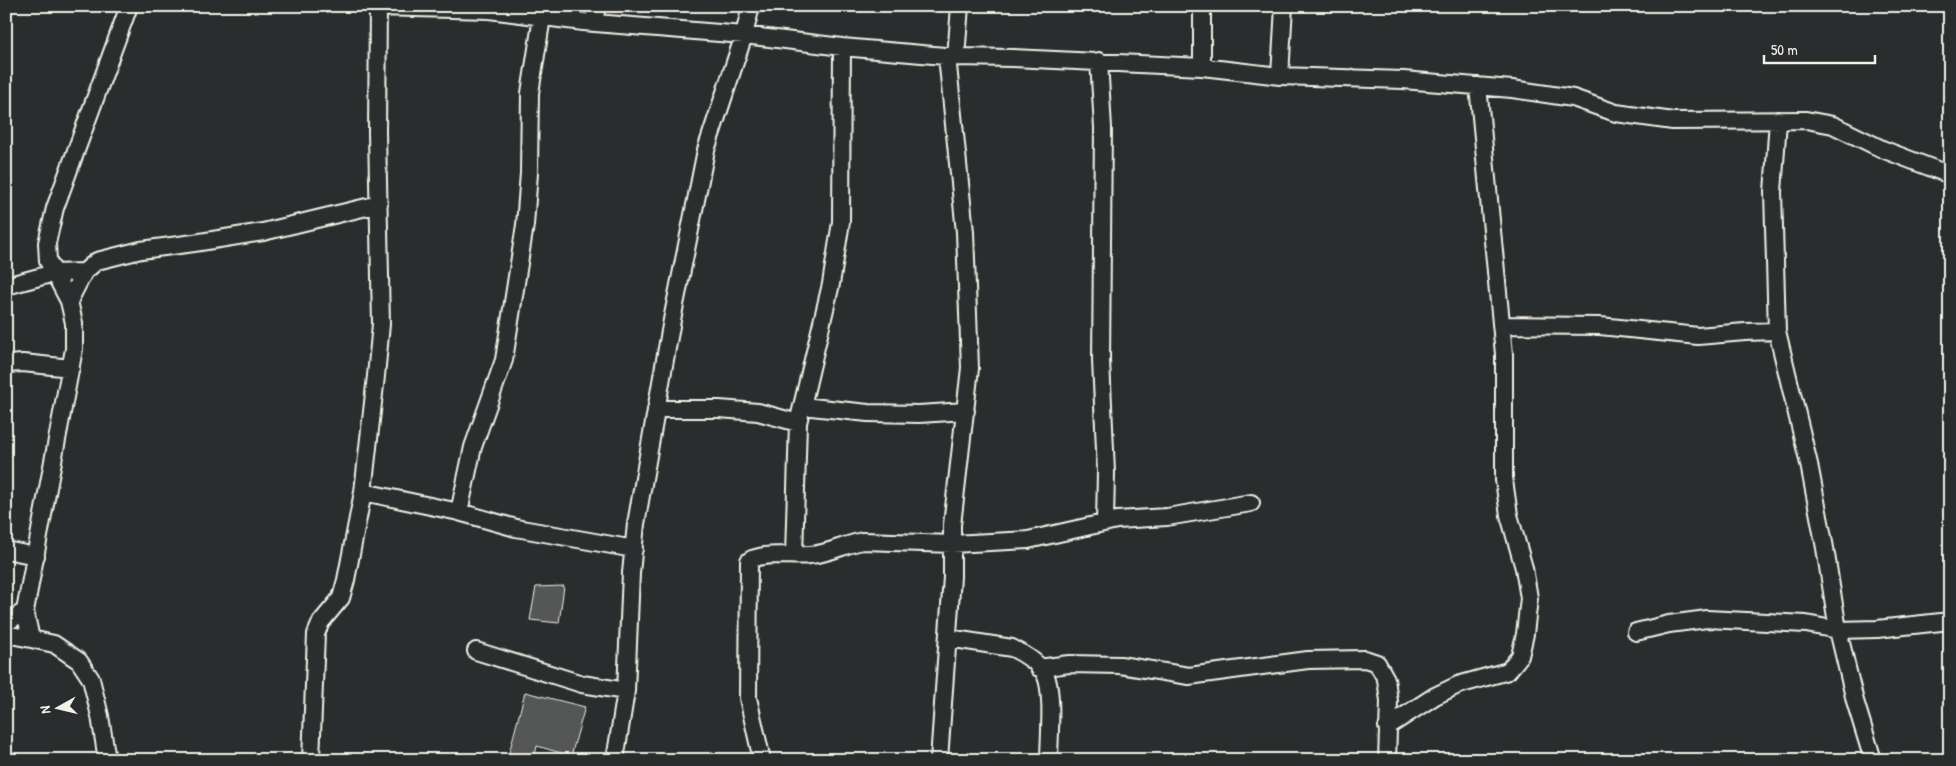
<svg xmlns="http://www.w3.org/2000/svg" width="1956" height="766" font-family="'Patrick Hand',sans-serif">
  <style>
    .building { fill: #555756; stroke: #f4f1e8 }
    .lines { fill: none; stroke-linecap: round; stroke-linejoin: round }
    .minor-casing { stroke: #f4f1e8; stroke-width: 20 }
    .minor { stroke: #2a2d2e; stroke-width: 16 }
  </style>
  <rect width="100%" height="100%" fill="#2a2d2e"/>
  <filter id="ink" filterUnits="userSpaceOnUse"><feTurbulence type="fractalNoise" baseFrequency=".02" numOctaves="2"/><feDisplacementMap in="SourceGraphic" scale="10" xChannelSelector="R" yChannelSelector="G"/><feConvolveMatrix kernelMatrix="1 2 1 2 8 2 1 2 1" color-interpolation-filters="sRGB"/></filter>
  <g filter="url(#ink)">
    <!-- building -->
    <path class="building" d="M 564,586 L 559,623 L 530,620 L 536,587 Z
      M 525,692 L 585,707 L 571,756 L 537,746 L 534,760 L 520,760 L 508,757 Z"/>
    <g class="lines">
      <!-- minor casing -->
      <g class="minor-casing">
        <path id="minor" d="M 378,7 L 489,10 L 583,22 L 744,35 L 842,47 L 956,57 L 1013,58 L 1202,67 L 1280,76 L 1403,80 L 1512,89 L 1573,98 L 1616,113 L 1673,121 L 1806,120 L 1833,125 L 1882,149 L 1950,175
          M 594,23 L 597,6
          M 956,57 L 960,6
          M 1099,61 L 1103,128 L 1101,360 L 1106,472 L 1105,523
          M 1202,67 L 1202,6
          M 1280,76 L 1284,6
          M 1778,120 L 1773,192 L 1777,331 L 1809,464 L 1825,548 L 1838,630 L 1855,701 L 1873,760
          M 6,286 L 54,273 L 84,272
          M 69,301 L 84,272 L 97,261 L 141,250 L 194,243 L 263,232 L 379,204
          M 1502,325 L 1600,326 L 1698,336 L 1745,332 L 1777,331
          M 6,364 L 23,363 L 71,368
          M 802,406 L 868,413 L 919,414 L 966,411
          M 656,409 L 719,409 L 758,412 L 798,423
          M 363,492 L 459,512 L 516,528 L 634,549
          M 459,512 L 473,447 L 504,360 L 525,225 L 529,173 L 530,93 L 542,17
          M 6,550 L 36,556
          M 794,555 L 798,423 L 831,284 L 841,222 L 842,47
          M 6,623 L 25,611
          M 1636,632 L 1669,624 L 1707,619 L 1806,624 L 1838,630 L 1877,629 L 1950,621
          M 6,634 L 31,639
          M 948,638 L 1012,648 C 1023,653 1039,663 1045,674 C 1054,692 1049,739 1049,760
          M 476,651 L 582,684 L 626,691
          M 1039,668 L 1069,664 L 1120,665 L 1189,676 L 1308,660 L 1365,659 L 1377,663 L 1386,679 L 1389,701 L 1387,760
          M 1387,727 L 1435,696 L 1458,685 L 1508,671 L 1520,656 L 1525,634 L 1529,598 L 1524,568 L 1509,515 L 1504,480 L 1504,354 L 1478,86
          M 107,760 L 100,716 L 91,679 L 79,661 L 54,644 L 31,639 L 25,611 L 74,349 L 74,323 L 69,301 L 48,261 L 47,243 L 55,208 L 129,6
          M 311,760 L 316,634 L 321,622 L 341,598 L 346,580 L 363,492 L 376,376 L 381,324 L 377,133 L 378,6
          M 615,760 L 626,691 L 631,573 L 636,524 L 672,320 L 706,150 L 744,35 L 751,6
          M 762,760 L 748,698 L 749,561 L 752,559 C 770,552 791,557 810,555 C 829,554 845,544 863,541 L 952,544 L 1028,540 L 1117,520 L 1167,517 L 1251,503
          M 939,760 L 952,577 L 952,525 L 970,368 L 965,232 L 947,56"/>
      </g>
      <!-- minor -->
      <use href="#minor" class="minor"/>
    </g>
  </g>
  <!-- margin -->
  <rect width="1956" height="766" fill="none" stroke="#2a2d2e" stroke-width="25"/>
  <rect x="12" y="12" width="1931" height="741" fill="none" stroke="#f4f1e8" stroke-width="2" filter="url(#ink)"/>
  <!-- north arrow -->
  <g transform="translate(58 708) rotate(262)" stroke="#2a2d2e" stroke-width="4" paint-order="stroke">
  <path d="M0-4L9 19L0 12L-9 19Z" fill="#f4f1e8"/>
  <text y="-8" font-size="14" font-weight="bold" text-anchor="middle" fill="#f4f1e8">N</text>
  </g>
  <!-- scale -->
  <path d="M1764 55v8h111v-8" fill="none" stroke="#f4f1e8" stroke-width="2.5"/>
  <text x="1771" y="55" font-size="15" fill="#f4f1e8" stroke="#2a2d2e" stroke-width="4" paint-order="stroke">50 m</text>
</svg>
